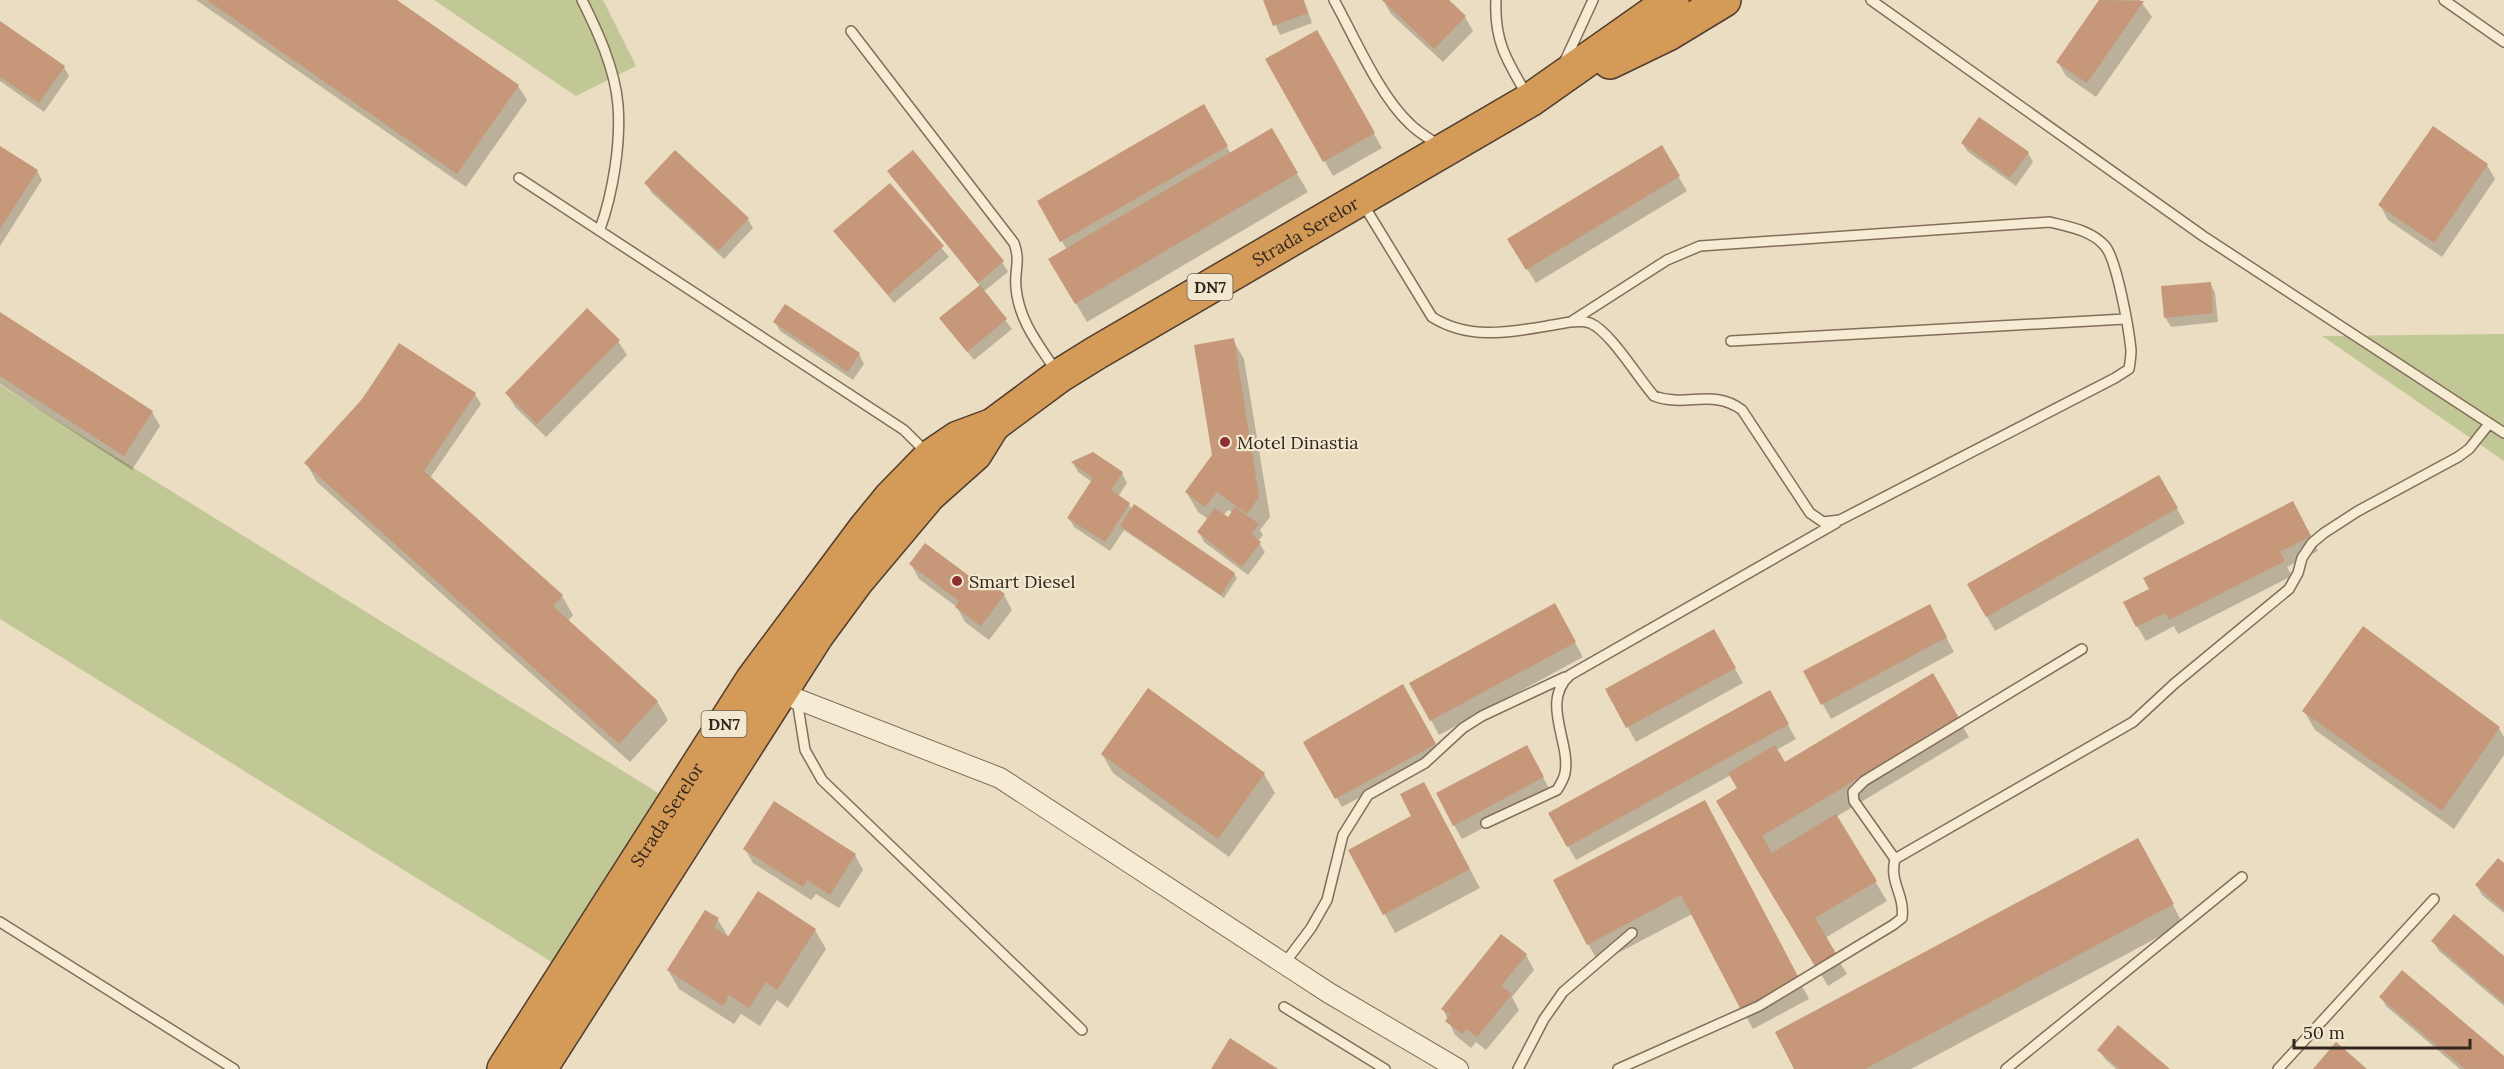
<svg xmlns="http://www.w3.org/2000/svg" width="2504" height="1069" font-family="Lora,serif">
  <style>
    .green { fill: #c2c796 }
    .shadow { fill: #0003; fill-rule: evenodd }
    .building { fill: #c69779 }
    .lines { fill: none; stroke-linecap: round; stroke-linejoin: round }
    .lane-casing { stroke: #826e5a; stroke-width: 12 }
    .street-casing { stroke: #826e5a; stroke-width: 22 }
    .highway-casing { stroke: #503d2e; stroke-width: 36 }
    .lane { stroke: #f6ebd3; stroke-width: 9 }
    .street { stroke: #f6ebd3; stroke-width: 20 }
    .highway { stroke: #d49a57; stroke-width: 33 }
    .poi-dot { fill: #8d2f31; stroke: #f2e8d0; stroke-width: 2 }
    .labels { text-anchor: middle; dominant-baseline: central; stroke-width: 4.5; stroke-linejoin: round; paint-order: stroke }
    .shield { fill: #f2e8d0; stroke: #6c6153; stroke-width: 1.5 }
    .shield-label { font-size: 16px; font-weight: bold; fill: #33271d }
    .street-label { font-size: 18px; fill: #33271d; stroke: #f2e8d0 }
    .poi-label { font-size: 18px; fill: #33271d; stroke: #f2e8d0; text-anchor: start }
  </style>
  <rect width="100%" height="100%" fill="#eaddc1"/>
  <!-- green -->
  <path class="green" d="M 434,0 L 603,0 L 636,66 L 576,96 Z
    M 2504,334 L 2504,461 L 2322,336 Z
    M 0,385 L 660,794 L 555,964 L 0,619 Z"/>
  <!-- shadow -->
  <path class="shadow" d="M 196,0 L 394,0 L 518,86 L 527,100 L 466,187 Z
    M 1265,0 L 1304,0 L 1312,23 L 1280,35 Z
    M 1383,0 L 1447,0 L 1465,17 L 1473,31 L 1443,62 L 1391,14 Z
    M 2101,0 L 2140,0 L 2152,17 L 2096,97 L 2066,76 L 2058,62 Z
    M 0,23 L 64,67 L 69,76 L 44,112 L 0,81 Z
    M 1316,32 L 1382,148 L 1333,176 L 1267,60 Z
    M 1203,106 L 1231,154 L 1271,130 L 1308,192 L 1087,322 L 1050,260 L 1067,250 L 1039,201 Z
    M 1962,143 L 2028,153 L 2033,162 L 2016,186 L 1968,152 Z
    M 1661,147 L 1687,191 L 1536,283 L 1509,240 Z
    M 0,148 L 37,171 L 42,180 L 0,246 Z
    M 2487,165 L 2495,179 L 2442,257 L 2388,220 L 2380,205 Z
    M 889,171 L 1002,262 L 1008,272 L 983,292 L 1012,329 L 974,360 L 941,319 L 980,286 Z
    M 646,183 L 747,218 L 753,228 L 724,259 L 652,193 Z
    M 890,185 L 949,257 L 894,303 L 835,232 Z
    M 2210,283 L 2215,293 L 2218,322 L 2171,327 L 2165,317 Z
    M 0,313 L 152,412 L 160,426 L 132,470 L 0,384 Z
    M 775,322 L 859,354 L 864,364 L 853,380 L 780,331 Z
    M 1233,340 L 1244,359 L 1270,517 L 1260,530 L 1263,535 L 1258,541 L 1265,552 L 1248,575 L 1204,542 L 1199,532 L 1208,519 L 1198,512 L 1187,493 L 1214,455 ZM 1228,510 L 1233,513 L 1228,519 L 1223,516 Z
    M 618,341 L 627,355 L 546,437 L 515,407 L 507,393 Z
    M 399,345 L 475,394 L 481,404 L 430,478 L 562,596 L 573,615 L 568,621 L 657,701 L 668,720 L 630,762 L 317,482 L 306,463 L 355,409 Z
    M 1073,463 L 1122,473 L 1127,483 L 1118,497 L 1129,504 L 1132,510 L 1234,574 L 1237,578 L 1224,598 L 1124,530 L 1110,551 L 1074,527 L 1069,518 L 1092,482 L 1078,472 Z
    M 2159,477 L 2185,523 L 1995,631 L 1969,585 Z
    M 2301,517 L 2318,551 L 2287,567 L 2292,576 L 2178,634 L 2174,626 L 2146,641 L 2137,626 Z
    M 911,564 L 973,580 L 1004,595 L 1012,610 L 989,640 L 965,622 L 957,607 L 919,579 Z
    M 1554,605 L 1583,657 L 1439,735 L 1411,683 Z
    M 1937,620 L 1954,652 L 1831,719 L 1805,672 Z
    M 1714,631 L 1743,683 L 1636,742 L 1607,690 Z
    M 1932,675 L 1969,737 L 1836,817 L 1887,901 L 1825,938 L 1847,974 L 1828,986 L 1729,821 L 1739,789 L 1731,775 L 1576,860 L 1550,814 L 1769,692 L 1796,739 L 1776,750 L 1785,764 Z
    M 1403,686 L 1440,754 L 1342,807 L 1305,743 Z
    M 1148,690 L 1264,774 L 1275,793 L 1229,857 L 1113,773 L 1102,754 Z
    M 2304,711 L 2499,728 L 2504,737 L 2504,755 L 2454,829 L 2315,730 Z
    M 1534,761 L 1551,792 L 1462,839 L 1454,825 Z
    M 774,803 L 855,855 L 863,870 L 839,908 L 816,894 L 811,900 L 753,863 L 745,849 Z
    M 1434,803 L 1480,888 L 1395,933 L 1350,851 L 1413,817 Z
    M 1716,821 L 1809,999 L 1753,1029 L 1692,914 L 1599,963 L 1588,944 Z
    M 2149,859 L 2183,924 L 1911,1069 L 1796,1069 Z
    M 2504,865 L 2504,913 L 2482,895 L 2477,885 Z
    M 718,920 L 729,938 L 815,930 L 826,949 L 788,1008 L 777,1000 L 760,1026 L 741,1014 L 734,1024 L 679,989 L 668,970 Z
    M 2433,941 L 2504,958 L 2504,1006 L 2439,951 Z
    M 1526,955 L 1534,970 L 1512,997 L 1519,1010 L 1486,1050 L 1476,1042 L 1471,1048 L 1455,1035 L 1443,1009 Z
    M 2381,997 L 2504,1058 L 2504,1069 L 2460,1069 L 2386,1006 Z
    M 2099,1050 L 2168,1069 L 2116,1069 L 2105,1059 Z"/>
  <!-- building -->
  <path class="building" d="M 207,0 L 397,0 L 519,85 L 457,174 Z
    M 1263,0 L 1303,0 L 1308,13 L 1273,26 Z
    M 1382,0 L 1449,0 L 1466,16 L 1434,49 Z
    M 2099,0 L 2144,1 L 2087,83 L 2056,62 Z
    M 0,21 L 65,66 L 39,103 L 0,77 Z
    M 1317,30 L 1375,133 L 1323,162 L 1265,59 Z
    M 1204,104 L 1228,146 L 1060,242 L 1037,201 Z
    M 1979,117 L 2029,152 L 2010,178 L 1961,143 Z
    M 2433,126 L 2488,164 L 2434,243 L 2378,205 Z
    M 1272,128 L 1298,173 L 1075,304 L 1048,259 Z
    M 1662,145 L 1680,176 L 1526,270 L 1507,239 Z
    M 0,146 L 38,170 L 0,229 Z
    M 675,150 L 749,218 L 718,251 L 644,183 Z
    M 913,150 L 1004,261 L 978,283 L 887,171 Z
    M 890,183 L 944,246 L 888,295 L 833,231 Z
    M 2211,282 L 2213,313 L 2164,318 L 2161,286 Z
    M 980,285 L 1007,319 L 967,352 L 939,318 Z
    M 785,304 L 860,353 L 848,372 L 773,322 Z
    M 587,308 L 620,340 L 537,424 L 505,393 Z
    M 0,312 L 153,411 L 124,456 L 0,376 Z
    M 1234,338 L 1259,497 L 1247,514 L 1217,492 L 1205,507 L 1185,492 L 1212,455 L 1194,345 Z
    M 399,343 L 476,393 L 424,471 L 563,595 L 553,606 L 658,701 L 619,744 L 304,463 L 364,397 Z
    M 1093,452 L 1123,472 L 1111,490 L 1130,503 L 1105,542 L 1067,518 L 1093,478 L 1071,462 Z
    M 2159,475 L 2178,508 L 1986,617 L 1967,584 Z
    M 2293,501 L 2311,536 L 2280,552 L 2285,561 L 2169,620 L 2165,613 L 2136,627 L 2123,602 L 2149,589 L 2143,578 Z
    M 1134,504 L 1235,573 L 1221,595 L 1120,526 Z
    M 1235,507 L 1259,524 L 1251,534 L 1261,542 L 1242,567 L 1197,532 L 1215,508 L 1228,517 Z
    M 925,543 L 972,578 L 975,573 L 1005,594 L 981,626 L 955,607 L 959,601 L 909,564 Z
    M 1555,603 L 1576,642 L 1430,721 L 1409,683 Z
    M 1930,604 L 1947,637 L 1821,705 L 1803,671 Z
    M 2363,626 L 2500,727 L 2442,811 L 2302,711 Z
    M 1714,629 L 1736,668 L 1626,728 L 1605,689 Z
    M 1933,673 L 1959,718 L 1762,836 L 1772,853 L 1836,814 L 1877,881 L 1815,918 L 1837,955 L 1816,968 L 1716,801 L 1737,788 L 1728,773 L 1775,745 L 1785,762 Z
    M 1403,684 L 1436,744 L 1335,799 L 1303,742 Z
    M 1148,688 L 1265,773 L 1218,839 L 1101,754 Z
    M 1770,690 L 1789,724 L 1567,847 L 1548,813 Z
    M 1527,745 L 1544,777 L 1453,826 L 1436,793 Z
    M 1424,782 L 1470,869 L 1383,915 L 1348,850 L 1411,816 L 1400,794 Z
    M 1705,800 L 1800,980 L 1741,1010 L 1681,895 L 1587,945 L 1553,880 Z
    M 774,801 L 856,854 L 830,895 L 807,880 L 803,887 L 743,849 Z
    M 2138,838 L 2174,904 L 1865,1069 L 1794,1069 L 1775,1032 Z
    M 2498,858 L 2504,863 L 2504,910 L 2475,885 Z
    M 758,891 L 816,929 L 777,990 L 766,982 L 749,1008 L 729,995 L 723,1006 L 667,970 L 705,910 L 719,918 L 714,927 L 728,937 Z
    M 2454,914 L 2504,956 L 2504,1003 L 2431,941 Z
    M 1501,934 L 1527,954 L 1501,986 L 1512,994 L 1477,1037 L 1467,1029 L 1462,1034 L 1445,1021 L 1450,1015 L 1441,1009 Z
    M 2402,970 L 2504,1056 L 2504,1069 L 2465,1069 L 2379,997 Z
    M 2118,1025 L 2170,1069 L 2120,1069 L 2097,1050 Z
    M 1230,1038 L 1278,1069 L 1211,1069 Z
    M 2336,1042 L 2367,1069 L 2313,1069 Z"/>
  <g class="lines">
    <!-- lane casing -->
    <g class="lane-casing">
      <path id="lane" d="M 582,0 C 598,32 615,69 618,105 C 621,143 613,193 600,229
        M 1334,0 C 1355,38 1379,95 1410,124 C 1419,133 1430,139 1440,146
        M 1496,0 C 1494,41 1507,61 1527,95
        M 1871,0 L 2203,236 L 2504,433
        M 2444,0 L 2504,42
        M 851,31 L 1014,243 C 1021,262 1014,270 1016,288 C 1019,321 1039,345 1056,371
        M 1564,63 L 1593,0
        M 519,178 L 904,430 L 927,453
        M 1363,204 L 1432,317 C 1470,341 1511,332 1553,325 C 1564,323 1579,319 1590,323 C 1610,331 1638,378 1654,396 C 1686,408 1713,388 1742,410 L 1810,513 L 1823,522 L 1840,520 L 2115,378 L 2129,369 C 2130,363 2131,356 2131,350 C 2129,330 2117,260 2105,246 C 2091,230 2069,227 2050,222 L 1700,246 L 1667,260 L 1572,321
        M 1731,341 L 2125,319
        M 797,700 L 805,750 L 822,780 L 1082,1030
        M 1486,823 L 1557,790 C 1560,785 1564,779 1565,773 C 1571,742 1540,702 1570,675 L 1836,523
        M 1895,859 L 1854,801 L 1853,792 L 1864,781 L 2082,649
        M 0,922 L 234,1069
        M 1284,964 L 1311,928 L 1327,900 L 1343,835 L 1368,795 L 1425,763 L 1463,728 L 1482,716 L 1565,677
        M 1284,1007 L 1385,1069
        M 1518,1069 L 1544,1019 L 1563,992 L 1632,933
        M 1618,1069 L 1759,1006 L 1893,925 L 1902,918 C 1905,894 1889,883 1895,859 L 2133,722 L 2174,684 L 2289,589 L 2298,573 L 2302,558 L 2312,543 L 2324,533 L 2358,511 L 2458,457 L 2469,449 L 2489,424
        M 2006,1069 L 2242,877
        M 2278,1069 L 2434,899"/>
    </g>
    <!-- street casing -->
    <g class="street-casing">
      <path id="street" d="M 779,692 L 1000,778 L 1329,993 L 1458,1069"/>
    </g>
    <!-- highway casing -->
    <g class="highway-casing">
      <g id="highway">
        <path d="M 1610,62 L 1668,34 L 1724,0"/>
        <path id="s1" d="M 504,1069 L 753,679 L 864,530 L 891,497 L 930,457 L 958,438 L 993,425 L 1059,376 L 1096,353 L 1530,100 L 1672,0"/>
        <path d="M 540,1069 L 817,635 L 856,582 L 929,495 L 975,454 L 993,425"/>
      </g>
    </g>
    <!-- lane -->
    <use href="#lane" class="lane"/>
    <!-- street -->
    <use href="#street" class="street"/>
    <!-- highway -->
    <use href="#highway" class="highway"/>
  </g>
  <!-- markers -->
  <g class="poi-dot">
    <circle cx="1225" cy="442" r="6"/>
    <circle cx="957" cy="581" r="6"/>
  </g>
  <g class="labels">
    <!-- shield labels -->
    <g class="shield">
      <rect x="1187.5" y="274" width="45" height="26" rx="4.5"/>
      <rect x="701.5" y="711" width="45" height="26" rx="4.5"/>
    </g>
    <g class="shield-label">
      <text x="1210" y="287">DN7</text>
      <text x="724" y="724">DN7</text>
    </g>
    <!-- street labels -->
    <g class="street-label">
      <text stroke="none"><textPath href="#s1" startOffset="1186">Strada Serelor</textPath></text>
      <text stroke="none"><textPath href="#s1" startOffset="302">Strada Serelor</textPath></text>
    </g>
    <!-- poi labels -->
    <g class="poi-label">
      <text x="1237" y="442">Motel Dinastia</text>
      <text x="969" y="581">Smart Diesel</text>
    </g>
  </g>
  <!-- scale -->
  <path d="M2294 1039v9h176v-9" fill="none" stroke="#33271d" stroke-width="3"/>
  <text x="2303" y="1039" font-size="18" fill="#33271d" stroke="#f2e8d0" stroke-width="4.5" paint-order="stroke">50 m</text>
</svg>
